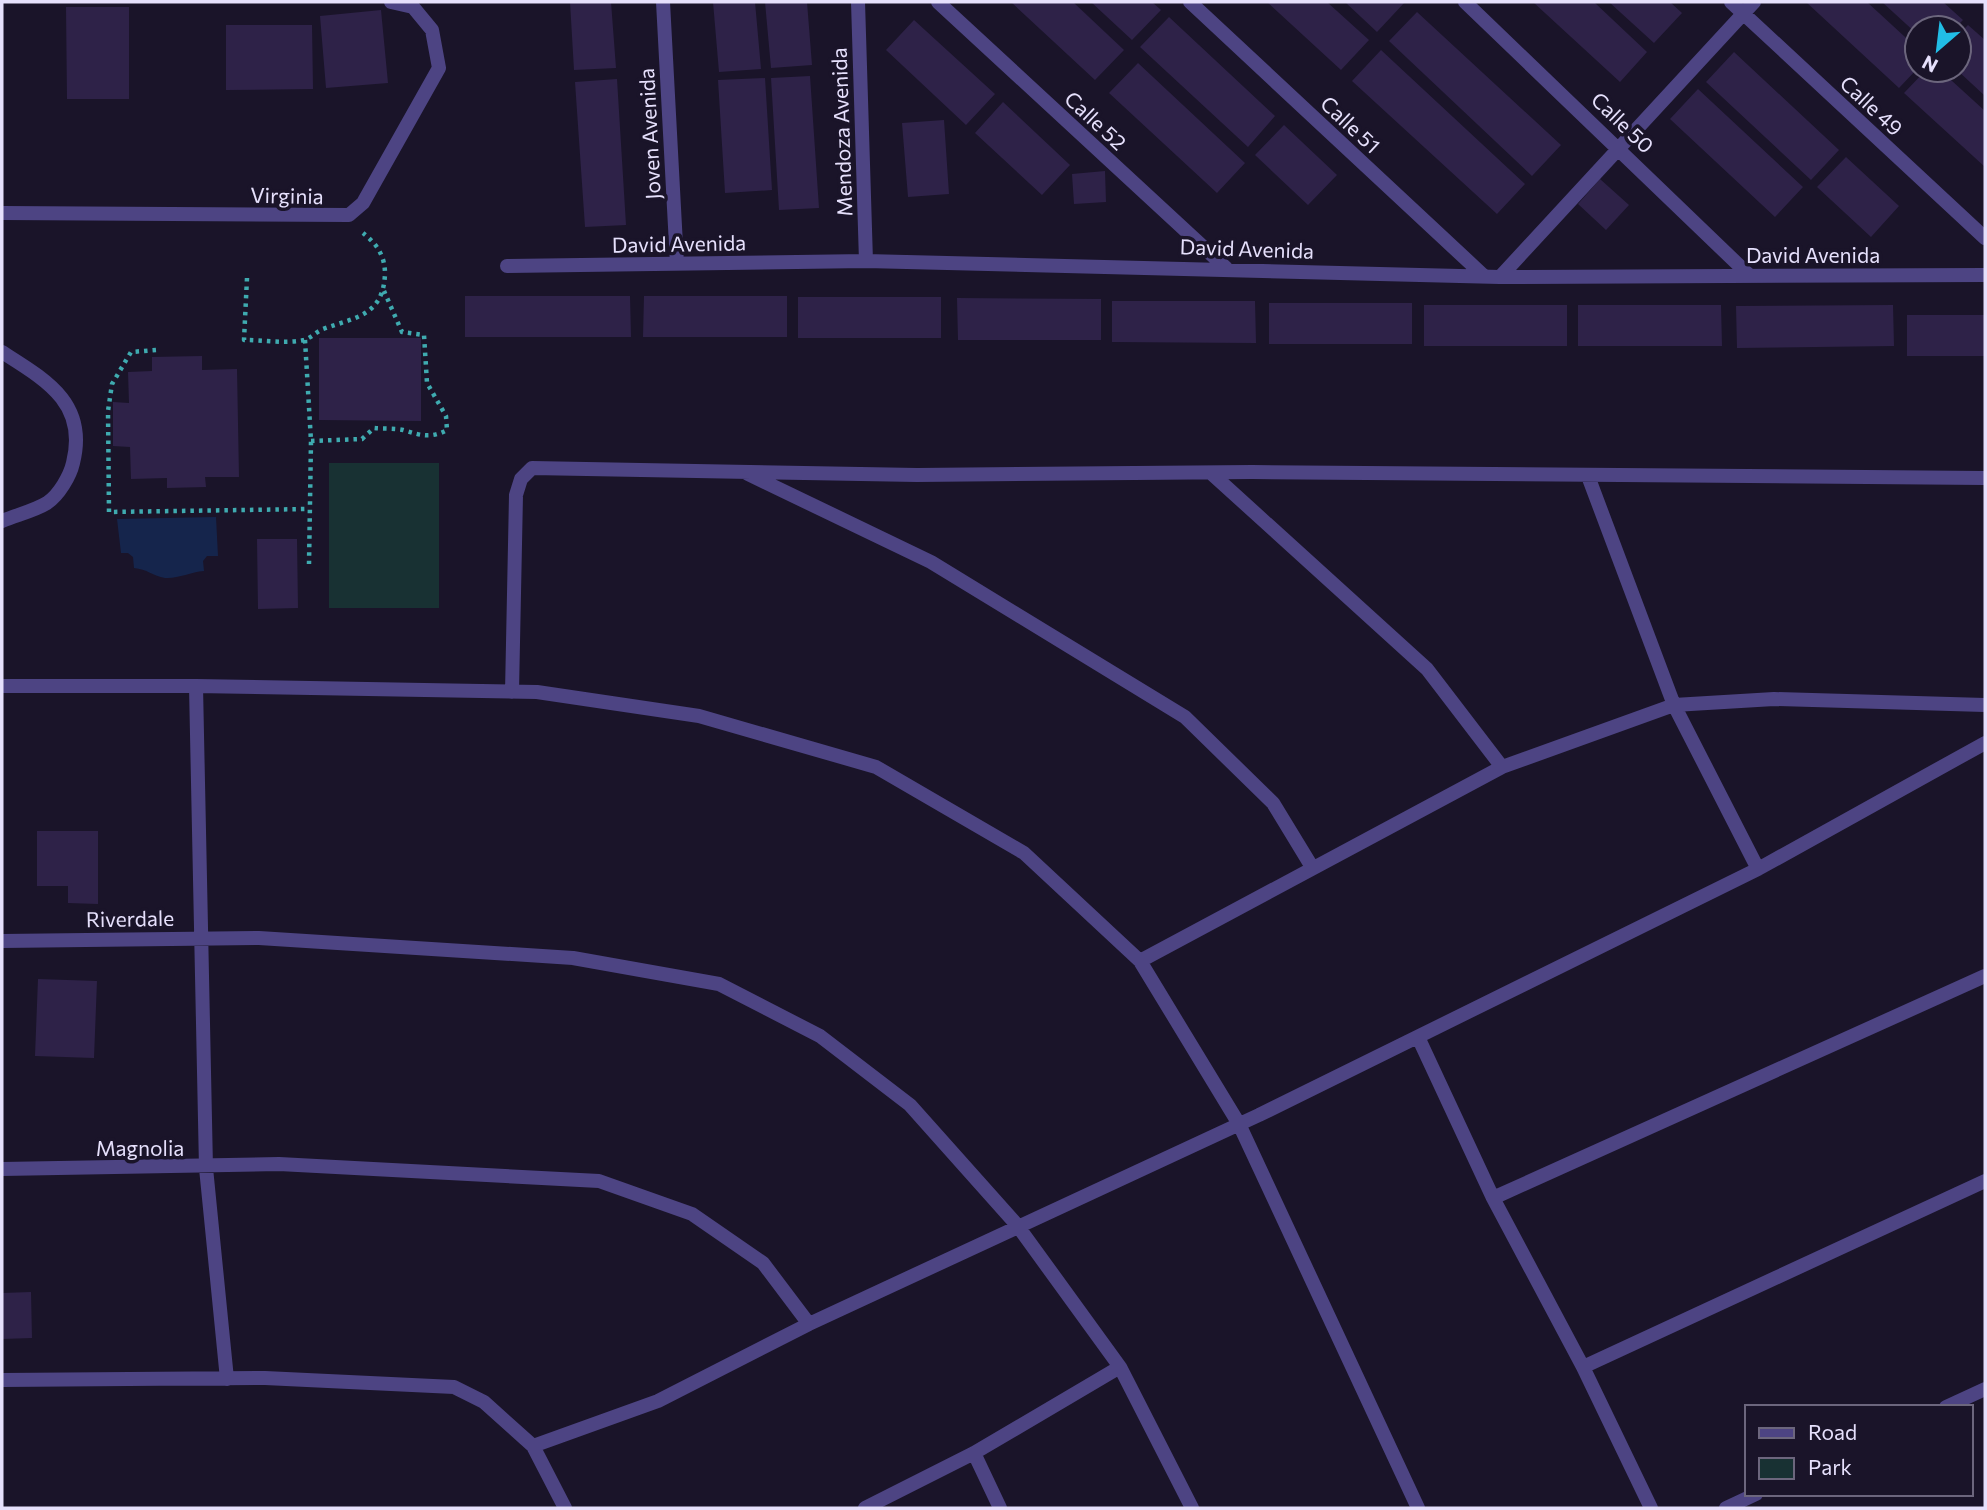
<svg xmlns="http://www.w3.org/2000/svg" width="1987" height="1510" font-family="Commissioner,sans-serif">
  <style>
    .green { fill: #183133 }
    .water { fill: #15254c }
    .building { fill: #2e2248 }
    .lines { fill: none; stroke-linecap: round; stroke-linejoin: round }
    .path { stroke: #3fabb0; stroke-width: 4.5; stroke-dasharray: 3.5 5; stroke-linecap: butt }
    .lane { stroke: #4d4483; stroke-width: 14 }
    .street { stroke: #4d4483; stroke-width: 14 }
    .labels { text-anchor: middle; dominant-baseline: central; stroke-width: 7; stroke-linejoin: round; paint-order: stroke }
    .street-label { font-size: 21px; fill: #e6e0fc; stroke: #1a1429 }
  </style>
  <rect width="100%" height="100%" fill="#1a1429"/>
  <!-- green -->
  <path class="green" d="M 329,463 L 439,463 L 439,608 L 329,608 Z"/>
  <!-- water -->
  <path class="water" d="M 216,517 L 218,556 L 207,556 L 203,561 L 204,571 C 190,572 178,579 165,578 C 153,576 147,569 134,568 L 133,557 L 128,553 L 121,553 L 117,519 Z"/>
  <!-- building -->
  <path class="building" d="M 570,2 L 611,2 L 616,68 L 574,70 Z
    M 713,2 L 755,2 L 761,69 L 719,72 Z
    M 765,2 L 807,2 L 812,65 L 771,68 Z
    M 1011,2 L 1073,2 L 1124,50 L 1095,80 Z
    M 1091,2 L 1152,2 L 1161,10 L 1132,40 Z
    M 1267,2 L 1327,2 L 1369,40 L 1341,70 Z
    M 1345,2 L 1405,2 L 1377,32 Z
    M 1533,2 L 1594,2 L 1647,52 L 1620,82 Z
    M 1609,2 L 1670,2 L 1682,13 L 1654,43 Z
    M 1806,2 L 1867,2 L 1917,48 L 1917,69 L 1899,88 Z
    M 1882,2 L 1943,2 L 1963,20 L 1955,28 L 1917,28 L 1917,34 Z
    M 66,7 L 129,7 L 129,99 L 67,99 Z
    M 381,10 L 388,83 L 326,88 L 320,16 Z
    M 1417,12 L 1561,145 L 1532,176 L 1389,41 Z
    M 1169,17 L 1275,116 L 1248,147 L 1140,47 Z
    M 914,20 L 995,94 L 966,125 L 886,50 Z
    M 226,25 L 312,25 L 313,89 L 226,90 Z
    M 1968,25 L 1985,40 L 1985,96 L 1957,70 L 1959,34 Z
    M 1381,50 L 1525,184 L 1497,214 L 1352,81 Z
    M 1734,52 L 1839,150 L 1811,180 L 1706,82 Z
    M 1138,63 L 1245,163 L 1217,193 L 1109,93 Z
    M 1926,70 L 1940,70 L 1985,111 L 1985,167 L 1904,93 Z
    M 810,76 L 819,208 L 779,210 L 771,78 Z
    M 765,78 L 772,190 L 725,193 L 718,80 Z
    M 617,79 L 626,225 L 585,227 L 575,82 Z
    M 1698,89 L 1803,187 L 1775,217 L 1670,119 Z
    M 1003,102 L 1070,165 L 1042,195 L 975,133 Z
    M 944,120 L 949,194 L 908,197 L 902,123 Z
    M 1284,125 L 1337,175 L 1308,205 L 1255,155 Z
    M 1846,157 L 1899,206 L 1871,237 L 1817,187 Z
    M 1105,171 L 1106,202 L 1074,204 L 1072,174 Z
    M 1600,179 L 1629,205 L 1606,230 L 1578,204 Z
    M 465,296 L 630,296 L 631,337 L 465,337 Z
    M 644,296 L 787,296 L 787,337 L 643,337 Z
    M 798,297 L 941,297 L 941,338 L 798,338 Z
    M 957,298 L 1101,299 L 1101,340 L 958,340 Z
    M 1112,301 L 1255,301 L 1256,343 L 1112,342 Z
    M 1269,303 L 1412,303 L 1412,344 L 1269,344 Z
    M 1424,305 L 1567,305 L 1567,346 L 1424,346 Z
    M 1578,305 L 1721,305 L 1722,346 L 1578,346 Z
    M 1893,305 L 1894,346 L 1737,348 L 1736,306 Z
    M 1907,315 L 1985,315 L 1985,356 L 1907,356 Z
    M 319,338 L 421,338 L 421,421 L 319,420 Z
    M 202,356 L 202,370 L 237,369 L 239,477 L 205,477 L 206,487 L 167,488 L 167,478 L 131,479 L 130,447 L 113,446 L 113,402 L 129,403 L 128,372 L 152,371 L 152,357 Z
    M 257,539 L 297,539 L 298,608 L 258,609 Z
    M 37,831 L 98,831 L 98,904 L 68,903 L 68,886 L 37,886 Z
    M 38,979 L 97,981 L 94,1058 L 35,1056 Z
    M 31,1292 L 32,1338 L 2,1339 L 2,1293 Z"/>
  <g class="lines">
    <!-- path -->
    <path class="path" d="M 247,278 L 244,340 C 263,340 286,344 304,340 C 311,338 316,332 323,329 C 356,317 383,316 385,274 C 385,256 377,244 363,233
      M 305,340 L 311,441 L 309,564
      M 156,350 L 131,352 L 112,384 L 108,411 L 109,512 L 309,509
      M 311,441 L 362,439 L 374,428 C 383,429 395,428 403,430 C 420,435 430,439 447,430 L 446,416 L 427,383 L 424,335 L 402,332 L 384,291"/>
    <!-- lane -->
    <path class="lane" d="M 2,352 C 46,380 88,403 73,463 C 70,476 59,495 47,503 C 34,511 16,515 2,521"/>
    <!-- street -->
    <path class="street" d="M 663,2 L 677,264
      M 858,2 L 866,261
      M 938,2 L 1226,268
      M 1190,2 L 1484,276
      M 1465,2 L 1749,275
      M 1731,2 L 1985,238
      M 2,213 L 349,215 L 363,203 L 439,68 L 432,30 L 413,7 L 391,2
      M 507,266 L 866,261 L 1500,277 L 1985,275
      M 1500,277 L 1754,2
      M 1211,473 L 1427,669 L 1502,767
      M 748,474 L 931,562 L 1185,717 L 1273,803 L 1312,867
      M 1588,476 L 1674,705 L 1758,869
      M 2,686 L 196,686 L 206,1168 L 227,1379
      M 196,686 L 537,692 L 699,716 L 876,767 L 1024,853 L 1140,961 L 1239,1124 L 1418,1508
      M 512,692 L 516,495 L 521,479 L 532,468 L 917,475 L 1252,472 L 1985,478
      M 2,941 L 259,938 L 573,958 L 719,984 L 820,1036 L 910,1105 L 1017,1225 L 1120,1367 L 1192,1508
      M 1140,961 L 1502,767 L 1674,705 L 1774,699 L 1985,705
      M 1418,1037 L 1493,1198 L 1583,1367 L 1985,1181
      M 2,1169 L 279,1164 L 599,1181 L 692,1214 L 763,1263 L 809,1324
      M 1493,1198 L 1985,976
      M 1583,1367 L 1651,1508
      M 2,1380 L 265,1378 L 454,1387 L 484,1402 L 533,1446 L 658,1401 L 809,1324 L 1259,1115 L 1758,869 L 1985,743
      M 1946,1407 L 1985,1389
      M 533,1446 L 565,1508
      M 974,1453 L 1000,1508
      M 865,1508 L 974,1453 L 1120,1367
      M 1726,1508 L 1756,1494"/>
  </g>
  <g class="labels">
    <!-- street labels -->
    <g class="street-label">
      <text transform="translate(1872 105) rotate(43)">Calle 49</text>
      <text transform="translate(1096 120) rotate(43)">Calle 52</text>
      <text transform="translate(1623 122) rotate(44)">Calle 50</text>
      <text transform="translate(1351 124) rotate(43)">Calle 51</text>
      <text transform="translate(841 132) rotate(-92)">Mendoza Avenida</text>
      <text transform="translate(649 134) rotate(-93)">Joven Avenida</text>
      <text transform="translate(287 195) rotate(1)">Virginia</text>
      <text transform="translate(679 243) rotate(-1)">David Avenida</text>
      <text transform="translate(1247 248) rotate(2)">David Avenida</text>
      <text x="1813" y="254">David Avenida</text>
      <text transform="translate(130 918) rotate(-1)">Riverdale</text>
      <text x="140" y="1147">Magnolia</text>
    </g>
  </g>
  <!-- border -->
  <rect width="1987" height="1510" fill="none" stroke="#e6e0fc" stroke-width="7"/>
  <!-- legend -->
  <rect x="1745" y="1405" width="228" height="91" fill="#1a1429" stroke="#6c667d" stroke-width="2"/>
  <rect x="1759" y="1428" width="35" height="10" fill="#4d4483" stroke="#6c667d" stroke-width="2"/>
  <text x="1808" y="1440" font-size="21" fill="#e6e0fc">Road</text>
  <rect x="1759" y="1458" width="35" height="21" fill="#183133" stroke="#6c667d" stroke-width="2"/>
  <text x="1808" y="1475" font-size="21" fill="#e6e0fc">Park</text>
  <!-- north arrow -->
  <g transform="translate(1938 49) rotate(208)"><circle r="33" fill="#1a1429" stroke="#6c667d" stroke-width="2"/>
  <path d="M0-5L12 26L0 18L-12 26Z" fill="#21bde6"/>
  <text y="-10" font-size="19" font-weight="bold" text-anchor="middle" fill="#e6e0fc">N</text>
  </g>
</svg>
